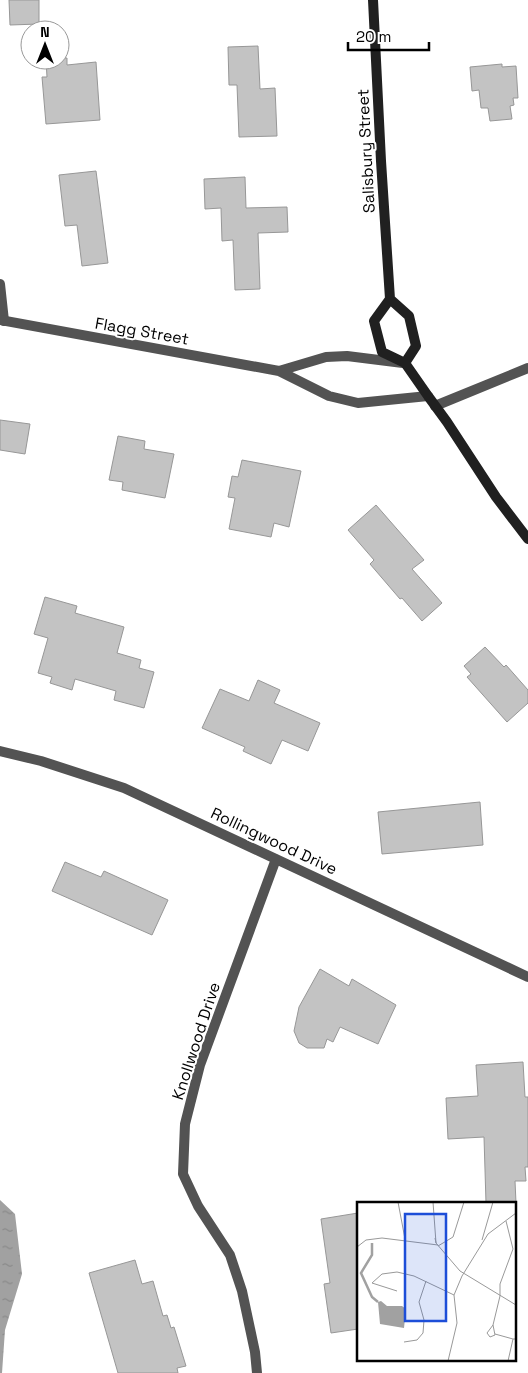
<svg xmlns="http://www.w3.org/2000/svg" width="528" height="1373" font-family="'Space Grotesk',sans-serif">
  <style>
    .water { fill: url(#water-ripples) }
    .building { fill: #c3c3c3; stroke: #979797 }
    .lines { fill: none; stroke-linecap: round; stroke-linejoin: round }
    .minor { stroke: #535353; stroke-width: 10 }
    .tertiary { stroke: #535353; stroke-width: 10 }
    .secondary { stroke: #202020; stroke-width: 10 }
    .labels { text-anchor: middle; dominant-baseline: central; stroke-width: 4; stroke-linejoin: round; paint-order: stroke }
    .street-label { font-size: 16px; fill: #000; stroke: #fff }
    .inset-river { fill: none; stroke: #a1a1a1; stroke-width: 2.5 }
    .inset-road { fill: none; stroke: #999; stroke-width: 1 }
    .view { fill: #1d4ed8; fill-opacity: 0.15; stroke: #1d4ed8; stroke-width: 2.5 }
    .inset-edge { fill: none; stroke: #000; stroke-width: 2.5 }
  </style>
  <defs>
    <pattern id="water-ripples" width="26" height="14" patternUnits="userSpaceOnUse" patternTransform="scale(1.25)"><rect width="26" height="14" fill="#a1a1a1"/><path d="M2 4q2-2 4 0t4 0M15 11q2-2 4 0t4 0" fill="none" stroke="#898989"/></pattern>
  </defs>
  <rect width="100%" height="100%" fill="#fff"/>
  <!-- water -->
  <path class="water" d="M 0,1200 L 15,1214 L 22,1274 L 5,1330 L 2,1373 L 0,1373 Z"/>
  <!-- building -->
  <path class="building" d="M 9,0 L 39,0 L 39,24 L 10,25 Z
    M 258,46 L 260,89 L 275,88 L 277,136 L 239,137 L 237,85 L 229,85 L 228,47 Z
    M 60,58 L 67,58 L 67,65 L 96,62 L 100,120 L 46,124 L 42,77 L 47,77 L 46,60 L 60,60 Z
    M 502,64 L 502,67 L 516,66 L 518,98 L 513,98 L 514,105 L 510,106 L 512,119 L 490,121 L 488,108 L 481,108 L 479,90 L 472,91 L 470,67 Z
    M 96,171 L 108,263 L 82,266 L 77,225 L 65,226 L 59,175 Z
    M 245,177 L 246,208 L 287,207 L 288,232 L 258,233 L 260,289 L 235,290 L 233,240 L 222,241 L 221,208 L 205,209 L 204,179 Z
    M 0,420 L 30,424 L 25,454 L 0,450 Z
    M 118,436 L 145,441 L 144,449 L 174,454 L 165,498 L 122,490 L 123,482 L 109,480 Z
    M 242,460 L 301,471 L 289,527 L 274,523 L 271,537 L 229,529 L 235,498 L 228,497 L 232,476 L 238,477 Z
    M 376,505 L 424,560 L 412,569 L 442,603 L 422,621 L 402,598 L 400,599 L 370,564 L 374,560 L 348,530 Z
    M 45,597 L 77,606 L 75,613 L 124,627 L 117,653 L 141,660 L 139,668 L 154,672 L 144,708 L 114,700 L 116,691 L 75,679 L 72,690 L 50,683 L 52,677 L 38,673 L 48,638 L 34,634 Z
    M 485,647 L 504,667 L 506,665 L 528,690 L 528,703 L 507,722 L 467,677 L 471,674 L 464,666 Z
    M 258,680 L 280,690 L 274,703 L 320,723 L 308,751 L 282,740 L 271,764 L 243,751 L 245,747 L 202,728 L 220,689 L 249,701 Z
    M 480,802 L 483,845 L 382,854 L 378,812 Z
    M 65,862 L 101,877 L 104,871 L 168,900 L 152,935 L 52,891 Z
    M 320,969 L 349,986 L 352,979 L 396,1005 L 378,1044 L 340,1027 L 333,1042 L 327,1039 L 324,1048 L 307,1048 L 299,1043 L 294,1031 L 299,1007 Z
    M 523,1062 L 525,1097 L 528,1097 L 528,1167 L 525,1167 L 526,1181 L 515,1181 L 516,1203 L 486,1203 L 484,1137 L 448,1139 L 446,1098 L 478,1096 L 476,1065 Z
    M 358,1213 L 358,1329 L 331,1333 L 324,1284 L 330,1283 L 321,1219 Z
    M 135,1260 L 142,1284 L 153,1281 L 163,1316 L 167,1315 L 171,1328 L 174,1327 L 186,1366 L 177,1368 L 178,1373 L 118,1373 L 89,1273 Z"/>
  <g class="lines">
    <!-- minor -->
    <path class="minor" d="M 0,284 L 4,321
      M 435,406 L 528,368
      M 0,751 L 41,761 L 124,788 L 528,977
      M 257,1373 L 255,1352 L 242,1291 L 230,1255 L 198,1206 L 183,1174 L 185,1124 L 200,1065 L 276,859"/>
    <!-- tertiary -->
    <path class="tertiary" d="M 0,320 L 279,371 L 329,396 L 358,403 L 428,396
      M 279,371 L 326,357 L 347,356 L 403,363"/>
    <!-- secondary -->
    <path class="secondary" d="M 373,0 L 381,161 L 390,299 L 374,321 L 382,352 L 405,363 L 416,346 L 409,316 L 390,299
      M 405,363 L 428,396 L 447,422 L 496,497 L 528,539"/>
  </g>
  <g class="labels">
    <!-- street labels -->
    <g class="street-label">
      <text transform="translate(366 151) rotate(-93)">Salisbury Street</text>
      <text transform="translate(142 331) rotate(10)">Flagg Street</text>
      <text transform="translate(274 841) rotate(25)">Rollingwood Drive</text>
      <text transform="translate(196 1041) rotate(-72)">Knollwood Drive</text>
    </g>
  </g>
  <!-- overview -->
  <g transform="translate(357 1202)">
    <rect width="159" height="159" fill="#fff"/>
    <path d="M 24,99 L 30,104 L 45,104 L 49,107 L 47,126 L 23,122 L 21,100 Z" fill="#a1a1a1"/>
    <path class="inset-river" d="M 15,41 L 15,53 L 4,71 L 15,95 L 21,100"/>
    <path class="inset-road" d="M 41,0 L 48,37M 76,0 L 79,41 L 78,36M 125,38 L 136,0M 79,41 L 103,69 L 159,103M 81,44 L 96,35 L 107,0M 0,45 L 9,38 L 25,36 L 81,43M 40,89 L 15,81 L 25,72 L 40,70 L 57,74 L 97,93M 136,123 L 138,133 L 133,135 L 130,131 L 136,123 L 143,94 L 143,82 L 156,47 L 149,19M 138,132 L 156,137M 47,140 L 60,138 L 66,131 L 67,118 L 62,100 L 69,79M 91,159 L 100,121 L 97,93 L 105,74 L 131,32 L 159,11M 151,159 L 156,137 L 159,137"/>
    <path class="view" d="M 48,12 L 89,12 L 89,119 L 48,119 Z"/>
    <rect width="159" height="159" class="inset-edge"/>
  </g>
  <!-- north arrow -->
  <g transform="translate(45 45)"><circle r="24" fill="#ffffff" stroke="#999999"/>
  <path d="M0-4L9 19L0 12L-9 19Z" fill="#000000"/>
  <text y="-8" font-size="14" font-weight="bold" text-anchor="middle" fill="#000000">N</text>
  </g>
  <!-- scale -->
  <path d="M348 42v8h81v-8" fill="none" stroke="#000000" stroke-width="2.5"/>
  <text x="356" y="42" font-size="15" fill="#000000" stroke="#ffffff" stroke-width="4" paint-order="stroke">20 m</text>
</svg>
